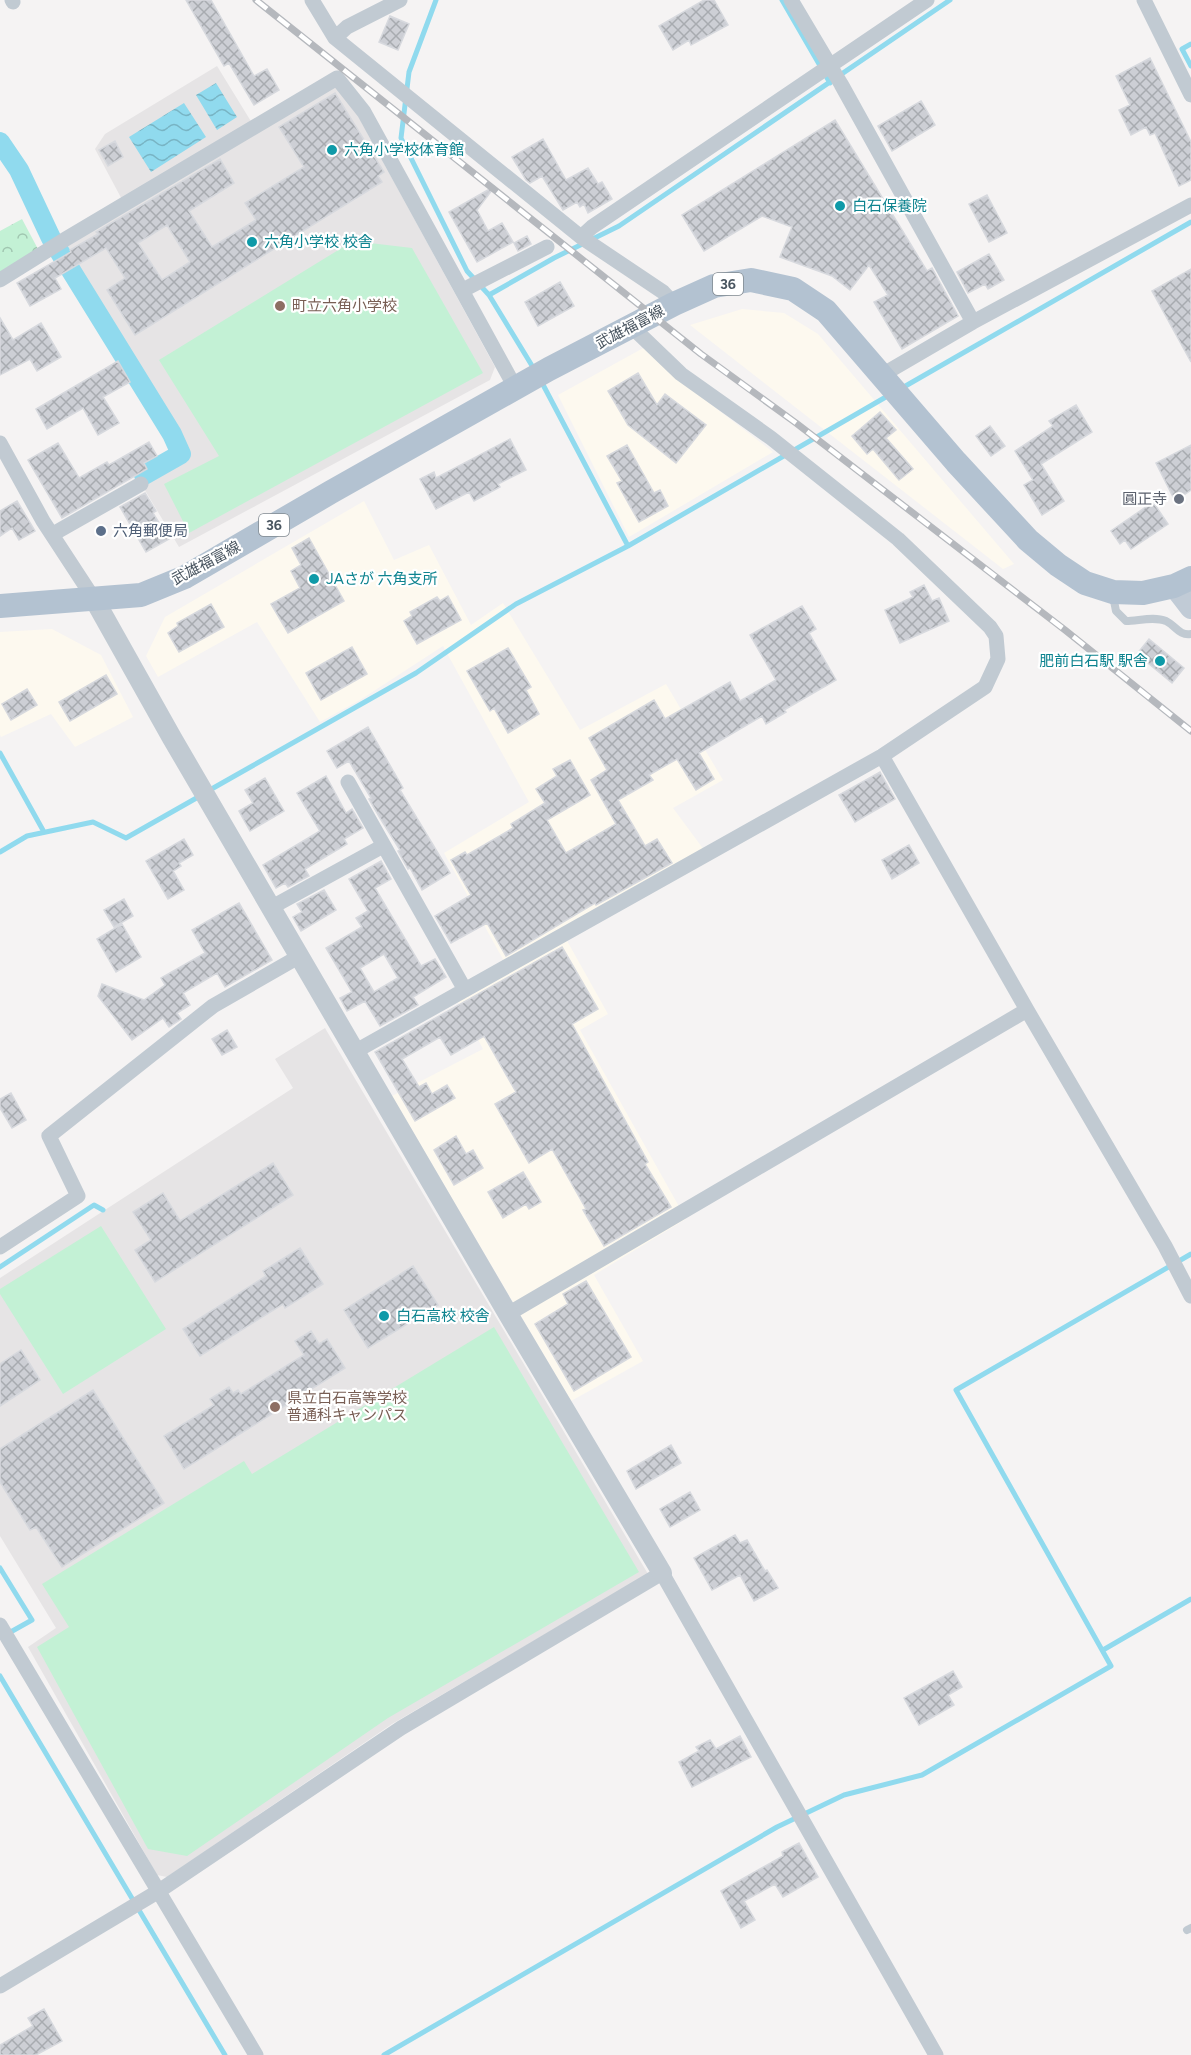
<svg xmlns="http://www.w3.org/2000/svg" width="1191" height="2055" font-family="Figtree,'Noto Sans JP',sans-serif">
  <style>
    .commercial { fill: #fdf9ef }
    .education { fill: #e6e4e5 }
    .park { fill: url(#park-crowns) }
    .pitch { fill: #c3f1d5 }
    .water { fill: url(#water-waves) }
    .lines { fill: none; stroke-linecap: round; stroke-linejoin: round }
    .stream { stroke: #90daee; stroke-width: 5 }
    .canal { stroke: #90daee; stroke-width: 20 }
    .building { fill: url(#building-cross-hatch); stroke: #d7d9de; stroke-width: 1.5; fill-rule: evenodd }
    .service { stroke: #c1cad2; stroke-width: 8 }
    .minor { stroke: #c1cad2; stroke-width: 15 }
    .tertiary { stroke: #c1cad2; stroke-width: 20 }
    .secondary { stroke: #c1cbd6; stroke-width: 22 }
    .primary { stroke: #b3c2d1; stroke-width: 24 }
    .rail-casing { stroke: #b5b8bd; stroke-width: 7 }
    .rail { stroke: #fff; stroke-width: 4.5; stroke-dasharray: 14; stroke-linecap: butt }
    .culture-dot { fill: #0f9aa8; stroke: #fff; stroke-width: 2 }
    .education-dot { fill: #8d6e63; stroke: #fff; stroke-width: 2 }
    .worship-dot { fill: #6b7280; stroke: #fff; stroke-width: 2 }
    .service-dot { fill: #5c6f8a; stroke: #fff; stroke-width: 2 }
    .labels { text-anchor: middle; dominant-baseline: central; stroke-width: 4.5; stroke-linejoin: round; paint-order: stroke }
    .shield { fill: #fff; stroke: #808990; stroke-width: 1.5 }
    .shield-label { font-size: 14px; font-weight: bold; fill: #4a5661 }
    .culture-label { font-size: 15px; fill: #0d838f; stroke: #fff; text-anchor: start }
    .education-label { font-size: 15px; fill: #785e54; stroke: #fff; text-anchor: start }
    .street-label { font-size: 15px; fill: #4a5661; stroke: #fff }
    .worship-label { font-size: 15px; fill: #5b616d; stroke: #fff; text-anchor: end }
    .service-label { font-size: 15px; fill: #4e5e75; stroke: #fff; text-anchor: start }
  </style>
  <defs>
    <pattern id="park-crowns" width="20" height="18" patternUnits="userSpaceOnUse" patternTransform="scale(1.5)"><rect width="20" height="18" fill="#c3f1d5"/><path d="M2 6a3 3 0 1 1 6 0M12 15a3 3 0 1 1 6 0" fill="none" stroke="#a0c6b0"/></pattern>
    <pattern id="water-waves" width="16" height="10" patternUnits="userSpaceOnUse" patternTransform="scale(1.5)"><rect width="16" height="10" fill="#90daee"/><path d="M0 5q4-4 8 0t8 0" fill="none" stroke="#78b4c4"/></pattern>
    <pattern id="building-cross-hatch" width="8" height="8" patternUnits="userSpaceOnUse" patternTransform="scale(1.5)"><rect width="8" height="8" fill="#cdcfd5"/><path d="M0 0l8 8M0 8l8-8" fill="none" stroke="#a8abb0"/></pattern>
  </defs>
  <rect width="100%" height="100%" fill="#f5f3f3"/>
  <!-- commercial -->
  <path class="commercial" d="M 742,309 L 784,313 L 818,334 L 1014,564 L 1003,569 L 690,325 Z
    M 647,346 L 675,377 L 773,452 L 629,537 L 558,395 Z
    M 364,501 L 394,560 L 429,545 L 471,625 L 503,603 L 580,730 L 666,684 L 723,780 L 673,808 L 710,858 L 566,939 L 608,1014 L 580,1030 L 686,1219 L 594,1275 L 643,1361 L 571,1401 L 392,1096 L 483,1049 L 457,1000 L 509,970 L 444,853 L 529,802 L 443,646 L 360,700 L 320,722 L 257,622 L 158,677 L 146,656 L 165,617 Z
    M 52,629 L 101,655 L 133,717 L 75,747 L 51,714 L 1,737 L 0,735 L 0,632 Z"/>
  <!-- education -->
  <path class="education" d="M 217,66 L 257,131 L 335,86 L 357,114 L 495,367 L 490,380 L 179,547 L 140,482 L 185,454 L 176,433 L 62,246 L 126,207 L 95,149 L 105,134 Z
    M 325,1028 L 648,1574 L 392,1724 L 167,1877 L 157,1875 L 28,1647 L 56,1628 L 0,1536 L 0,1278 L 293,1088 L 275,1059 Z"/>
  <!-- park -->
  <path class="park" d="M 22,219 L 39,251 L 0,273 L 0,231 Z"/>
  <!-- pitch -->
  <path class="pitch" d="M 353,241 L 412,248 L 483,373 L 189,533 L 164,484 L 219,456 L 159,360 Z
    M 101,1226 L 166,1329 L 63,1394 L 0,1294 L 0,1289 Z
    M 494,1327 L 639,1572 L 388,1718 L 187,1856 L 148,1849 L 37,1647 L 69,1627 L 42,1584 L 244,1461 L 252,1474 Z"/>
  <!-- water -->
  <path class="water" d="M 216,83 L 237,117 L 217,130 L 196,95 Z
    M 184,103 L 206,137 L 151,172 L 129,137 Z"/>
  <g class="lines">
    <!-- stream -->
    <path class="stream" d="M 436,0 L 409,72 L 401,138 L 467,271 L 489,295 L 534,369
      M 782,0 L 830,83
      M 1191,44 L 1182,49 L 1191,66
      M 489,295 L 554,258 L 619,226 L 950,0
      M 902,388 L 1191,222
      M 628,546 L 891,394
      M 0,753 L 44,832
      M 208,791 L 416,673 L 516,604 L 628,546 L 540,379
      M 0,852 L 27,836 L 93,822 L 126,838 L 200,796
      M 0,1267 L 94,1205 L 103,1210
      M 0,1568 L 32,1620 L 7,1634
      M 1103,1650 L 1191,1599
      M 0,1676 L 225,2055
      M 384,2055 L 777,1827 L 844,1795 L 922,1775 L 1111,1666 L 956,1390 L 1191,1254"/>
    <!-- canal -->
    <path class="canal" d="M 0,142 L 19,170 L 51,238 L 172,434 L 181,454 L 144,475"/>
  </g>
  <!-- building -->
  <path class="building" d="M 186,0 L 211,0 L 254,76 L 267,69 L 279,90 L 254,105 L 229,63 L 224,66 Z
    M 704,0 L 714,0 L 728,25 L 691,45 L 689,40 L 673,50 L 659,26 Z
    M 390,16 L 409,24 L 398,50 L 379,42 Z
    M 1150,58 L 1191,142 L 1191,180 L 1179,186 L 1155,133 L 1150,135 L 1146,127 L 1131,135 L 1119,110 L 1130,105 L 1116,76 Z
    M 335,93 L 384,172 L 378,176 L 382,182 L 135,335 L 107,290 L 125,278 L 106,248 L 55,278 L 61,289 L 30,306 L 17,283 L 71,252 L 70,250 L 98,234 L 96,232 L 220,159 L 234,183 L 189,211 L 212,247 L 256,220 L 245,203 L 304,167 L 279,127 ZM 167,225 L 190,262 L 162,280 L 138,243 Z
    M 921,101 L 935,125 L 892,151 L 878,126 Z
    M 835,120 L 927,271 L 932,268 L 958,316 L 902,349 L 874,302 L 888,295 L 869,265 L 850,290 L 832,276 L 780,257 L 792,227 L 762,216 L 704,251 L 682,215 Z
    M 543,139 L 566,180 L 588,168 L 598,184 L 602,182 L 612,199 L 588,213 L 584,204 L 580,207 L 577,202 L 563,210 L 542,176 L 530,183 L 526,180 L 512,157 Z
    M 115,141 L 123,157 L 108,166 L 99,150 Z
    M 495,186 L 477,210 L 488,231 L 502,223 L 513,242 L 477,262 L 449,212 Z
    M 987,195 L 1007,233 L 989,242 L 969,204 Z
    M 527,236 L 531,244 L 518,251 L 514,243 Z
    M 989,254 L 1004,280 L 988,289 L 985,284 L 968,293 L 957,272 Z
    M 1191,269 L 1191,362 L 1152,291 Z
    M 560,282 L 574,306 L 538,326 L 525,302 Z
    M 0,318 L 13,340 L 41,323 L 61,357 L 37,371 L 30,359 L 0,375 Z
    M 118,361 L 130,382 L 103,397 L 119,423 L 98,435 L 83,408 L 47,429 L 36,409 Z
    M 638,373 L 657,405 L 665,394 L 706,425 L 676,463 L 628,425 L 608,391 Z
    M 1076,405 L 1092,432 L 1041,464 L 1064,501 L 1042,515 L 1024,485 L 1033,480 L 1015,451 L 1053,426 L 1049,421 Z
    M 880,412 L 896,430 L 886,438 L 913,469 L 899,480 L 873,449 L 867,454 L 852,436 Z
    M 990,426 L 1005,446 L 991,456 L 976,436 Z
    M 510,439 L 526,470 L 498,484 L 500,487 L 474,501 L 469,492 L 436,509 L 420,479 L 434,472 L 436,478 Z
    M 149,442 L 157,456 L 144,463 L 147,469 L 62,518 L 28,460 L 58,443 L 79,478 L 107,462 L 109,465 Z
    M 627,445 L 654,493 L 660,490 L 668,506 L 639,522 L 617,483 L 622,481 L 607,456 Z
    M 1191,445 L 1191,490 L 1175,501 L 1156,463 Z
    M 145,493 L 156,511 L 153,513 L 169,539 L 146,552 L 120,507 Z
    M 17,501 L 35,531 L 19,540 L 12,528 L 0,536 L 0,511 Z
    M 1153,502 L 1168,524 L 1131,549 L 1125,540 L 1120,544 L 1111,531 Z
    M 309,538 L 344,601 L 288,633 L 271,604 L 300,588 L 291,571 L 301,565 L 292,548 Z
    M 924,585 L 932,601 L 939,598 L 949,621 L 900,643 L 885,610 L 913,597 L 910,592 Z
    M 448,596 L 461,620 L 417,644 L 404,621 L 412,616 L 410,612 L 437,597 L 440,601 Z
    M 211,604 L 224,627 L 179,652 L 168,633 L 178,626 L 177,623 Z
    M 802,606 L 816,629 L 809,633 L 836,680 L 784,710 L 786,712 L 766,724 L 762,716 L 699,753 L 714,779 L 696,790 L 677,759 L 649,775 L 653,780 L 618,800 L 645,846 L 657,839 L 672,863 L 596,905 L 595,903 L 506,956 L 487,923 L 451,943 L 435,916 L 471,895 L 451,860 L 465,852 L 467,855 L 513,828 L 511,824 L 545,803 L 536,789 L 557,776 L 553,769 L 570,760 L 590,795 L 547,820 L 566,853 L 616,824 L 591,780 L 607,770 L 589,738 L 654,700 L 665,719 L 730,682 L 740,701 L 776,680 L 750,635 Z
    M 1149,639 L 1184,668 L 1172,683 L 1137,654 Z
    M 352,647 L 367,674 L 321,700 L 306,673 Z
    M 508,648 L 531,687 L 526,690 L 539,714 L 508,733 L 494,708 L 490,711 L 467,671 Z
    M 106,675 L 117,694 L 70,721 L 59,702 Z
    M 27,689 L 37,705 L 11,720 L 2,704 Z
    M 368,727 L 403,788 L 400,790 L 450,873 L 422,890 L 410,868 L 408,869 L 398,851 L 400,850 L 380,818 L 369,799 L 371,798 L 349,761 L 337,768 L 327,751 Z
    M 880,772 L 895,799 L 855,822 L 839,795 Z
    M 326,776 L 346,813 L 352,809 L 363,828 L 344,839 L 347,844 L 305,869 L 309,876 L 288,887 L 285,883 L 276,888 L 263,865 L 320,831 L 297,793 Z
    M 265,778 L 284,811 L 250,831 L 239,811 L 253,803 L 245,790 Z
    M 184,839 L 193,855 L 179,863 L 181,866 L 173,871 L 184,890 L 168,899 L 146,861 Z
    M 909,845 L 919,863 L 892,879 L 882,860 Z
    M 381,861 L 391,879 L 375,888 L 421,966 L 435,959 L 446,977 L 413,997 L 418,1005 L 380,1026 L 365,1001 L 347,1011 L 340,998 L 352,992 L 326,948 L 362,927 L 356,918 L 368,911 L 349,879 ZM 384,954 L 398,978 L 374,992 L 360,968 Z
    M 324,890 L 336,910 L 301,931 L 293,917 L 302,912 L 297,904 Z
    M 124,899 L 133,916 L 114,927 L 104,910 Z
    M 239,903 L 272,960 L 225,987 L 217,973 L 183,993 L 190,1005 L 177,1013 L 181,1019 L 169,1027 L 163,1018 L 132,1040 L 98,996 L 102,984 L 144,1000 L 165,985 L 161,978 L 205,953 L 192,930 Z
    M 122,924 L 141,957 L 116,972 L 97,939 Z
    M 562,947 L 598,1009 L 572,1024 L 648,1162 L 645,1164 L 671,1207 L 604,1246 L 583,1210 L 586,1209 L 552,1149 L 529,1163 L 495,1104 L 516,1092 L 484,1036 L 451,1055 L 440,1037 L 402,1059 L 419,1087 L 426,1083 L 432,1094 L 447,1085 L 455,1098 L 415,1121 L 375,1052 Z
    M 227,1030 L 237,1047 L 222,1055 L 212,1039 Z
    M 11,1093 L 26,1120 L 12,1128 L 0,1108 L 0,1099 Z
    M 456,1136 L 466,1154 L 473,1150 L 483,1168 L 454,1185 L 434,1150 Z
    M 273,1163 L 293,1195 L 155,1282 L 135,1250 L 151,1240 L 133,1212 L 163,1193 L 180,1221 Z
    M 523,1172 L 541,1202 L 529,1209 L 526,1204 L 503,1218 L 488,1192 Z
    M 300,1248 L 323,1284 L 285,1308 L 283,1304 L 200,1356 L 183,1329 L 266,1276 L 263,1271 Z
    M 413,1266 L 438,1305 L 368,1348 L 344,1310 Z
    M 586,1281 L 631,1357 L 574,1391 L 535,1324 L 568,1304 L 563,1294 Z
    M 311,1331 L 319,1344 L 327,1339 L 345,1368 L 184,1469 L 164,1436 L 214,1405 L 210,1399 L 229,1387 L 233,1393 L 238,1390 L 241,1394 L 304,1355 L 295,1341 Z
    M 21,1350 L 40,1380 L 0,1406 L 0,1364 Z
    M 93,1390 L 164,1503 L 62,1567 L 36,1527 L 30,1530 L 0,1482 L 0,1449 Z
    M 671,1445 L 681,1463 L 636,1489 L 627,1471 Z
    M 690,1492 L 700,1510 L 670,1527 L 660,1509 Z
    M 735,1535 L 740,1543 L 747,1540 L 765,1571 L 767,1570 L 778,1588 L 754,1601 L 740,1575 L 712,1590 L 694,1558 Z
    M 953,1671 L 962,1687 L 948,1695 L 954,1705 L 919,1725 L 904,1698 Z
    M 740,1736 L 751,1757 L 692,1787 L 679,1762 L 699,1751 L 696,1747 L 710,1740 L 716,1749 Z
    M 799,1843 L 818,1877 L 783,1897 L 775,1884 L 744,1901 L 755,1920 L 741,1928 L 721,1891 L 783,1856 L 782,1852 Z
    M 44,2009 L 62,2041 L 36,2055 L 0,2055 L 0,2045 L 33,2026 L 28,2018 Z"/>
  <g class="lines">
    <!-- service -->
    <path class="service" d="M 1113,596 L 1116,611 L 1126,621 C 1138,621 1154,616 1166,621 C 1176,626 1179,636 1191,634
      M 1187,1930 L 1191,1928"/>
    <!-- minor -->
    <path class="minor" d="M 12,0 L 13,2
      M 312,0 L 335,38 L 581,237 L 663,292 L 674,304
      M 791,0 L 841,84 L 973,322
      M 1144,0 L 1191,95
      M 335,38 L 347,27 L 400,0
      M 581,237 L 592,227 L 927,0
      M 0,280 L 64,240 L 337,78 L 364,112 L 516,389
      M 463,290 L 547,247
      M 882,375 L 973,322 L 1191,205
      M 0,443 L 43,521 L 94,599
      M 53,534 L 141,484
      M 882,756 L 1027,1010 L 1165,1246 L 1191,1296
      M 348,782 L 465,990
      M 272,907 L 383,846
      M 356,1051 L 882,756 L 985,687 L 998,659 L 996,636 L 990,627 L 898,539 L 771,438 L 681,374 L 632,327
      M 0,1247 L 78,1196 L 49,1136 L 213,1006 L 300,956
      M 508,1314 L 1027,1010
      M 0,1625 L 256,2055
      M 0,1986 L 159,1891 L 401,1728 L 662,1573 L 936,2055"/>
    <!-- tertiary -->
    <path class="tertiary" d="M 94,599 L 172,738 L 508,1314 L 662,1573"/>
    <!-- secondary -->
    <path class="secondary" d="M 1174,586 L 1191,608"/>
    <!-- primary -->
    <path class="primary" d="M 0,606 L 141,595 L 185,577 L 331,492 L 549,369 L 674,304 L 714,286 L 751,280 L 793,289 L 826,311 L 956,462 L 1028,540 L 1058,565 L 1085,583 L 1113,592 L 1143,593 L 1174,586 L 1191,578"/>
    <!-- rail casing -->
    <g class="rail-casing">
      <path id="rail" d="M 256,0 L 701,354 L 796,423 L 1065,630 L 1191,731"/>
    </g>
    <!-- rail -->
    <use href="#rail" class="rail"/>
  </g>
  <!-- markers -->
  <g class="culture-dot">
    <circle cx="332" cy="150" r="6"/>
    <circle cx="840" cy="206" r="6"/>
    <circle cx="252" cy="242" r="6"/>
    <circle cx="314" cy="579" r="6"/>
    <circle cx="1160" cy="661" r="6"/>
    <circle cx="384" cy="1316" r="6"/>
  </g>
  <g class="education-dot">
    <circle cx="280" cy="306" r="6"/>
    <circle cx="275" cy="1407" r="6"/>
  </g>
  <circle class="worship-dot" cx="1179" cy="499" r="6"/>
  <circle class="service-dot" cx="101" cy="531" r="6"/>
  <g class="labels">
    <!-- shield labels -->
    <g class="shield">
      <rect x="713" y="273" width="30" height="22" rx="4.5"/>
      <rect x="259" y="514" width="30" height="22" rx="4.5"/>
    </g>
    <g class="shield-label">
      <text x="728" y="284">36</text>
      <text x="274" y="525">36</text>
    </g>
    <!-- culture labels -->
    <g class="culture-label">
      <text x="344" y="150">六角小学校体育館</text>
      <text x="852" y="206">白石保養院</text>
      <text x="264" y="242">六角小学校 校舎</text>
      <text x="326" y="579">JAさが 六角支所</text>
      <text x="1148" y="661" text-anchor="end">肥前白石駅 駅舎</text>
      <text x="396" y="1316">白石高校 校舎</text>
    </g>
    <!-- education labels -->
    <g class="education-label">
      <text x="292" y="306">町立六角小学校</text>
      <text x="287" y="1398">県立白石高等学校<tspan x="287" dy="17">普通科キャンパス</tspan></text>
    </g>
    <!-- street labels -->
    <g class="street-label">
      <text transform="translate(630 327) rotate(-28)">武雄福富線</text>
      <text transform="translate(206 563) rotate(-28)">武雄福富線</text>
    </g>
    <!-- worship labels -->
    <g class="worship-label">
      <text x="1167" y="499">圓正寺</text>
    </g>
    <!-- service labels -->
    <g class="service-label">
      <text x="113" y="531">六角郵便局</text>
    </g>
  </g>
</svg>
